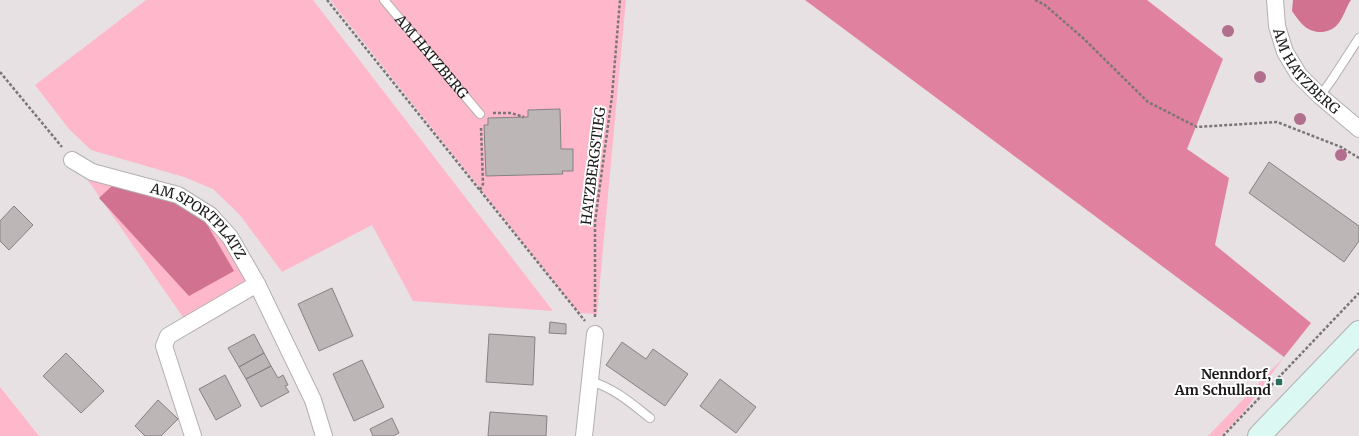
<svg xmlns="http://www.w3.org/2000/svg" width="1359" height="436" font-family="Merriweather,serif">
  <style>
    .green { fill: #ffb7cb }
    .forest { fill: #e181a0 }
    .water { fill: #d17291 }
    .building { fill: #bcb6b7; stroke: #868183 }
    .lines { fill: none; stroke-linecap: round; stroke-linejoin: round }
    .service-casing { stroke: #b4afb0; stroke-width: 10 }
    .minor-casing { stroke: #b4afb0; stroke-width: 18 }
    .secondary-casing { stroke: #b4afb0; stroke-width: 24 }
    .path { stroke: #7a7677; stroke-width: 2.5; stroke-dasharray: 3 2; stroke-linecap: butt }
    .service { stroke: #fff; stroke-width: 8 }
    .minor { stroke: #fff; stroke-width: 16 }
    .secondary { stroke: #dbf8f2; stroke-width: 22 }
    .tree { fill: #b26f8d }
    .poi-dot { fill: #286d60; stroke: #fff; stroke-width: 1.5 }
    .labels { text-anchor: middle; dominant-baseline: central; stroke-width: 4; stroke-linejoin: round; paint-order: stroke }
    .street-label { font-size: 14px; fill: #1b1919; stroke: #fff }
    .poi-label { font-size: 14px; font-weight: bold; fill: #1b1919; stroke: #fff; text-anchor: end }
  </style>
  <rect width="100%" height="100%" fill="#e7e1e3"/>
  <!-- green -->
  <path class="green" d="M 146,0 L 313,0 L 553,311 L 413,301 L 372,225 L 282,272 L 240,215 L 213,189 L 184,177 L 91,150 L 69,129 L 35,85 Z
    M 330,0 L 626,0 L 597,314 L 579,313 Z
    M 76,163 L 208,216 L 255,283 L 187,323 Z
    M 1284,357 L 1243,413 L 1221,436 L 1208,436 Z
    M 0,387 L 39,436 L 0,436 Z"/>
  <!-- forest -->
  <path class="forest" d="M 805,0 L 1147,0 L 1223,59 L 1187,149 L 1229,178 L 1215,245 L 1311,323 L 1284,357 Z"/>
  <!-- water -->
  <path class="water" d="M 1293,0 L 1351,0 C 1346,7 1343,19 1337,25 C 1328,35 1311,34 1302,24 C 1298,20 1295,15 1292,11 Z
    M 112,186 L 176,201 L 201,214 L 234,271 L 189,296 L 99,198 Z"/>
  <!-- building -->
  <path class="building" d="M 560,109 L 561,149 L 573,149 L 573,171 L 562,171 L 563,174 L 486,176 L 484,125 L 488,125 L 488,118 L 528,117 L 528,110 Z
    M 1269,162 L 1359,226 L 1359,241 L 1344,262 L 1249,193 Z
    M 14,206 L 33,225 L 9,250 L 0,241 L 0,221 Z
    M 332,288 L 353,336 L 319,351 L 298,304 Z
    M 550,322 L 566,324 L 566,334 L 549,333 Z
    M 254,334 L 264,353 L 239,367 L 228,348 Z
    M 489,334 L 535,337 L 533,385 L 486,382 Z
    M 622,342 L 646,359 L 653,349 L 688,374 L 665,406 L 606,365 Z
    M 66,353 L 104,391 L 81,413 L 43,376 Z
    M 264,353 L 271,366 L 246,379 L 239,367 Z
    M 362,360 L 384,407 L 354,421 L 333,374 Z
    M 271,366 L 278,378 L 283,375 L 288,385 L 285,386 L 289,392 L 261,407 L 246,379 Z
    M 225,375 L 241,406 L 216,420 L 199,389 Z
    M 720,379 L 756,407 L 736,433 L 700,406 Z
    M 158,400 L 178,419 L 161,436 L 145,436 L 135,426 Z
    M 490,412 L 547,416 L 546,436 L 488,436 Z
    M 392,418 L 399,433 L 393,436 L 373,436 L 370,429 Z"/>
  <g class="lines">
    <!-- service casing -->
    <g class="service-casing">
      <g id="service">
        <path id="s1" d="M 384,0 L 480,114"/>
        <path d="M 1320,96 L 1331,81 L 1359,38"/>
        <path d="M 590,381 C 614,388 631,403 650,418"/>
      </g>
    </g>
    <!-- minor casing -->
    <g class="minor-casing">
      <g id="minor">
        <path id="s2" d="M 1275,0 L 1277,26 L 1285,52 L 1299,75 L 1320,96 L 1359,129"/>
        <path id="s3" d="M 72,160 L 92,172 L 178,195 L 210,215 L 230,237 L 257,284 L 313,400 L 324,436"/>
        <path d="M 193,436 L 164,346 L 168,336 L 257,284"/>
        <path d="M 584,436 L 595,334"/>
      </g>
    </g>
    <!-- secondary casing -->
    <g class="secondary-casing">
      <path id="secondary" d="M 1259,436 L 1359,332"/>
    </g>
    <!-- path -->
    <path class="path" d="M 327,0 L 585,321
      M 1035,0 L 1045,5 L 1083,38 L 1148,102 L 1197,127 L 1277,122 L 1341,147 L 1359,158
      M 0,72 L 62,147
      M 493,113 L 511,113 L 524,117
      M 480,190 L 483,184 L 481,128
      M 595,317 L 595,222 L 612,96 L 620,0
      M 1223,436 L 1359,293"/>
    <!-- service -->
    <use href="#service" class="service"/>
    <!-- minor -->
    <use href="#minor" class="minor"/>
    <!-- secondary -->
    <use href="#secondary" class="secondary"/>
  </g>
  <!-- trees -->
  <g class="tree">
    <circle cx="1228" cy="31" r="6"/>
    <circle cx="1260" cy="77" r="6"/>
    <circle cx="1300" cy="119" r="6"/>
    <circle cx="1341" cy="155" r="6"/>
  </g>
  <!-- markers -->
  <rect class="poi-dot" x="1275" y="378" width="8" height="8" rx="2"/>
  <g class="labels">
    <!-- street labels -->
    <g class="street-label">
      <text stroke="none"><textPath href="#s1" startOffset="74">AM HATZBERG</textPath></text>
      <text stroke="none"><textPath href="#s2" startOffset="81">AM HATZBERG</textPath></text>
      <text transform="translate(593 166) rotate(-83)">HATZBERGSTIEG</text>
      <text stroke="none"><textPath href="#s3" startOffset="144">AM SPORTPLATZ</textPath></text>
    </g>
    <!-- poi labels -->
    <g class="poi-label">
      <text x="1271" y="374">Nenndorf,<tspan x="1271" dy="16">Am Schulland</tspan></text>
    </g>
  </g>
</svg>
